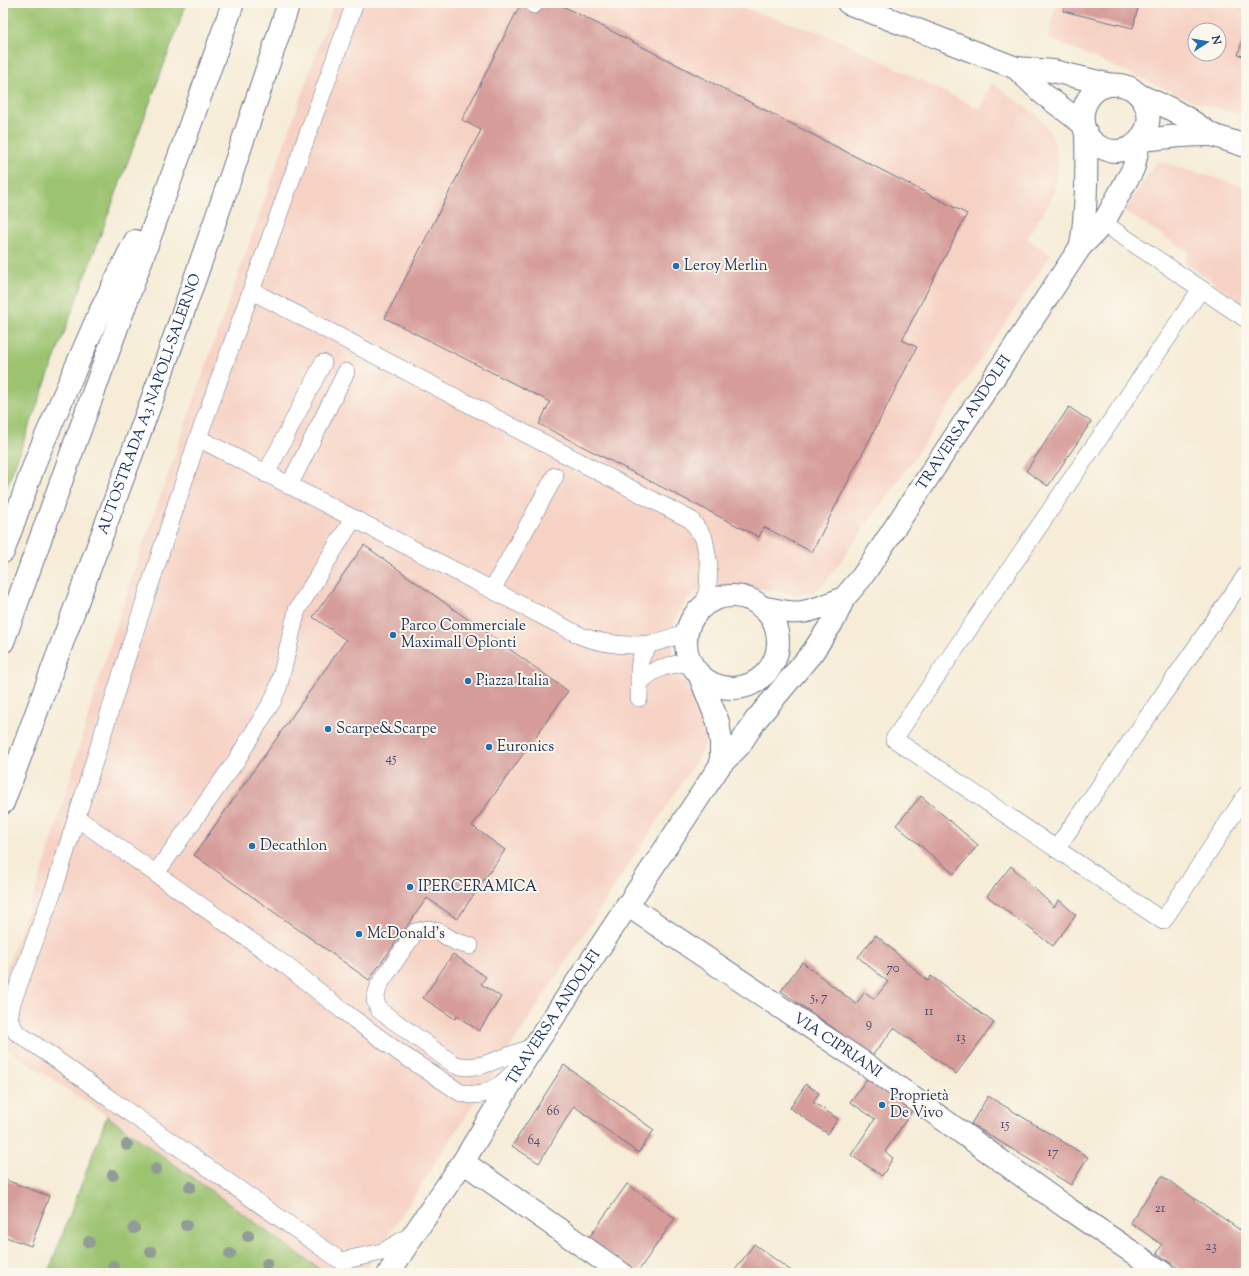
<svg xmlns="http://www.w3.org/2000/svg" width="1249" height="1276" font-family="'Sorts Mill Goudy',serif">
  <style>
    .built { fill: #f6d2c4; fill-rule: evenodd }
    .green { fill: #9bc36f; stroke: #5b7966 }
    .building { fill: #d59c9a }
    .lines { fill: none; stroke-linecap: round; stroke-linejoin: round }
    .lane-casing { stroke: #687188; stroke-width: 18 }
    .street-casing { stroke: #687188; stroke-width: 24 }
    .secondary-casing { stroke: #687188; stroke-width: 24 }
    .highway-casing { stroke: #687188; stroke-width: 24 }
    .lane { stroke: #fff; stroke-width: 17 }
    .street { stroke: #fff; stroke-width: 22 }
    .secondary { stroke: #fff; stroke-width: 22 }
    .highway { stroke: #fff; stroke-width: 22 }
    .tree { fill: #929c97 }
    .poi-dot { fill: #1f6fb2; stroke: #fbf7ec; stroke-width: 1.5 }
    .labels { text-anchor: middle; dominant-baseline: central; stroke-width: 4; stroke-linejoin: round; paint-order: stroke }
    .number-label { font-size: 13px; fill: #4a4a6d }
    .poi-label { font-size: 15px; fill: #1b2f5e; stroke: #fbf7ec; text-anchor: start }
    .street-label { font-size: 15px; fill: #1b2f5e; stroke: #fbf7ec }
  </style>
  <rect width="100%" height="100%" fill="#fbf7ec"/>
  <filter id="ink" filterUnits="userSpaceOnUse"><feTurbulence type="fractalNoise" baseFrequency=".025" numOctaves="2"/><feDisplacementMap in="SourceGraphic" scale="8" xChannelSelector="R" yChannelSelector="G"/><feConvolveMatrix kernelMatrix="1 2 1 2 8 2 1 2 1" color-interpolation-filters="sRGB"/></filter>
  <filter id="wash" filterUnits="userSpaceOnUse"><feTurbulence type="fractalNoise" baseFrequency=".012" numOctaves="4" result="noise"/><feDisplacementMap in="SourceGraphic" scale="16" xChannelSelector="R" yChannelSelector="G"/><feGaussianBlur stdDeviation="0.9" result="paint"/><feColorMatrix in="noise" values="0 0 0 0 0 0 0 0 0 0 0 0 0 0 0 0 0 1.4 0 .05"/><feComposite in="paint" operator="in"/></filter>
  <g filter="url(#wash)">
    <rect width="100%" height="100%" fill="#f6ecd7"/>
    <!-- built -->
    <path class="built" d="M 334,3 L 728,3 L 831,36 L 980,109 L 992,83 L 1037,115 L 1047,127 L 1053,138 L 1058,162 L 1055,188 L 1049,203 L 1027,238 L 1051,255 L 918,453 L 826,582 L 811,594 L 797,595 L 778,591 L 753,588 L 727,587 L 697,591 L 686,603 L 675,621 L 672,650 L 682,679 L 695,692 L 713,730 L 700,755 L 364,1273 L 325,1273 L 107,1116 L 3,1046 L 3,977 L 46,861 L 96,689 L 133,573 Z
      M 1056,3 L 1246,3 L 1246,117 L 1189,99 L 1048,38 ZM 1195,30 L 1219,30 L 1219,54 L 1195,54 Z
      M 1157,161 L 1246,187 L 1246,305 L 1184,262 L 1189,252 L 1124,211 Z"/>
    <!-- green -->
    <path class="green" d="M 3,3 L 187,3 L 3,497 Z
      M 107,1116 L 325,1273 L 48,1273 Z"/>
    <g id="blocks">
      <!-- building -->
      <path class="building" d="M 521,3 L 557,3 L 967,214 L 902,340 L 917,347 L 812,552 L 764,527 L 759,537 L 539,424 L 550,402 L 385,318 L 481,130 L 462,120 Z
        M 1065,3 L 1139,3 L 1133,28 L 1063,11 Z
        M 1246,27 L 1246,56 L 1238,55 Z
        M 1069,407 L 1091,422 L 1048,486 L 1026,471 Z
        M 364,545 L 568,691 L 472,826 L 505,850 L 457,919 L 427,898 L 369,980 L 194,855 L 346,640 L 313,617 Z
        M 921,796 L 978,845 L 954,874 L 896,825 Z
        M 1011,866 L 1054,907 L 1059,900 L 1076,915 L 1053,946 L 987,896 Z
        M 876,935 L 928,981 L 931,976 L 994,1023 L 956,1074 L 894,1028 L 871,1057 L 836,1030 L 781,991 L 802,962 L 856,1004 L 865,992 L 874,999 L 888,982 L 858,957 Z
        M 453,954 L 486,977 L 481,984 L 501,997 L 479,1031 L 457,1016 L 455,1019 L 423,998 Z
        M 564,1065 L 654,1130 L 638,1153 L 574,1106 L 539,1163 L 512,1146 Z
        M 868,1077 L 913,1109 L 885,1152 L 893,1158 L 882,1176 L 851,1155 L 875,1119 L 850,1102 Z
        M 806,1084 L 819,1093 L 813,1102 L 838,1119 L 828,1134 L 790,1108 Z
        M 988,1096 L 1088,1157 L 1071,1185 L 971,1124 Z
        M 1162,1176 L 1246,1234 L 1246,1273 L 1185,1273 L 1157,1253 L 1162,1245 L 1130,1222 Z
        M 3,1179 L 49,1196 L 31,1246 L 3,1236 Z
        M 627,1184 L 675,1218 L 637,1273 L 588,1239 Z
        M 754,1244 L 794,1273 L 733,1273 Z"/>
    </g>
  </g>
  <g filter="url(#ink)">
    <use href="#blocks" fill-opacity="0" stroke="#687188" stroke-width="1"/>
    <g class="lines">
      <!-- lane casing -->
      <g class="lane-casing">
        <path id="lane" d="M 355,3 L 198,438 L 135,631 L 56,883 L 12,1003 L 9,1019 L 16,1032 L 53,1057 L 110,1099 L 341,1261 L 382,1252 L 413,1234
          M 534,5 L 535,3
          M 1103,223 L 1246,319
          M 1201,289 L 894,739 L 1163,921 L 1246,795
          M 252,291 L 691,520 L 704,538 L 709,565 L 708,587 L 704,606
          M 198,438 L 581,636 C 603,644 625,647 649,644 C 662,642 675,636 687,632
          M 266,474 L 323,363
          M 289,486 L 346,372
          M 492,590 L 555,476
          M 640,682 C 658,665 667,666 691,662
          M 639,698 C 640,685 637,671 641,658 C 643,653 647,648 650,644
          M 77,818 L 288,967 L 343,1011 L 400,1053 L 461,1093 L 473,1095 L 483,1094 L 501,1084 L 513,1073
          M 1056,849 L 1246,575
          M 156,873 L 236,761 L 273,700 L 279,685 L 297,610 L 353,519
          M 470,946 L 456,942 L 439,932 L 428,929 L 415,932 L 379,985 L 375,1000 L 379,1010 L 455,1065 L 467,1067 L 483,1065 L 533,1047"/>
      </g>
      <!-- street casing -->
      <g class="street-casing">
        <g id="street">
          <path id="s1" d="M 627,905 L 867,1065 L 1067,1208 L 1163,1273"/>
          <path d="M 463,1162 L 621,1273"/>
        </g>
      </g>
      <!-- secondary casing -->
      <g class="secondary-casing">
        <g id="secondary">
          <path d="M 848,3 L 1016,68 L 1053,71 L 1111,85"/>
          <path d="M 1016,68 L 1042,93 L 1083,124"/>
          <path d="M 1139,95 L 1169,108 L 1190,120 L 1212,135 L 1246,146"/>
          <path d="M 1081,246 C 1087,208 1087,171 1086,132"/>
          <circle cx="732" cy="642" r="46"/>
          <path d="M 761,607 C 774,609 789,614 802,612 C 817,610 831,603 844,598"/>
          <path d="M 699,674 L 718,722 L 721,741 L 721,764"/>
          <path id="s2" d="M 389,1273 L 414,1234 L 463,1162 L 522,1065 L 721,764 L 739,746 L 755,721 L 812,653 L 834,620 L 844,598 L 862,577 L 1081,246 C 1088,239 1096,232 1102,224 C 1110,213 1116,199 1123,187 C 1126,180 1132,173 1134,166 C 1136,158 1137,150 1139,142 C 1142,135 1147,131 1148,123 C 1151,106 1138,88 1121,85 C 1087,79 1069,122 1095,144 C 1101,148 1108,151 1115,151 C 1120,151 1127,149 1132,147 C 1135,145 1137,142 1139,141 C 1143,139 1150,139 1154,139 C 1173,136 1192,135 1212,135"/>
        </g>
      </g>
      <!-- highway casing -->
      <g class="highway-casing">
        <g id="highway">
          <path d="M 3,552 L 37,457 L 99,314 L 135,241"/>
          <path d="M 3,642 L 181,151 L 233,3"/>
          <path id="s3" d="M 3,803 L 161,375 L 232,173 L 289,3"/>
        </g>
      </g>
      <!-- lane -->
      <use href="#lane" class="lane"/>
      <!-- street -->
      <use href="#street" class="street"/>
      <!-- secondary -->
      <use href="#secondary" class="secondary"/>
      <!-- highway -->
      <use href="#highway" class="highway"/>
    </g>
    <!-- trees -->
    <g class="tree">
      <circle cx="127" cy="1145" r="6"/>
      <circle cx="156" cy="1169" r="6"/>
      <circle cx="113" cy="1175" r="6"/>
      <circle cx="190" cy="1187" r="6"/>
      <circle cx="186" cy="1225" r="6"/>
      <circle cx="134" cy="1228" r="6"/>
      <circle cx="248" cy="1236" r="6"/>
      <circle cx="89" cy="1242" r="6"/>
      <circle cx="151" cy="1252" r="6"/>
      <circle cx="230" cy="1254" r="6"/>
      <circle cx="267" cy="1264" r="6"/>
      <circle cx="113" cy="1266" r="6"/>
    </g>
  </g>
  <!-- markers -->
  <g class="poi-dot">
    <circle cx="676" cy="266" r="4"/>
    <circle cx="393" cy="635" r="4"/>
    <circle cx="468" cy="681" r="4"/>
    <circle cx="328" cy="729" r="4"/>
    <circle cx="489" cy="747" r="4"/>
    <circle cx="252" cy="846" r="4"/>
    <circle cx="410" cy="887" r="4"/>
    <circle cx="359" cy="934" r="4"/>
    <circle cx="882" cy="1105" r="4"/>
  </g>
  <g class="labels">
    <!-- number labels -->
    <g class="number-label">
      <text x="391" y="759">45</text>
      <text x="893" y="969">70</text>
      <text x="819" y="998">5, 7</text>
      <text x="929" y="1012">11</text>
      <text x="869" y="1024">9</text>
      <text x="961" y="1038">13</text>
      <text x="553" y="1112">66</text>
      <text x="1005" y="1125">15</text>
      <text x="534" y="1141">64</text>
      <text x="1053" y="1153">17</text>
      <text x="1160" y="1209">21</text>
      <text x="1211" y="1247">23</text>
    </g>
    <!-- poi labels -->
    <g class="poi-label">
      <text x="684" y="266">Leroy Merlin</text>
      <text x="401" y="626">Parco Commerciale<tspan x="401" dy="17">Maximall Oplonti</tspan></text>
      <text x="476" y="681">Piazza Italia</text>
      <text x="336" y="729">Scarpe&amp;Scarpe</text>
      <text x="497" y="747">Euronics</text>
      <text x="260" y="846">Decathlon</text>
      <text x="418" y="887">IPERCERAMICA</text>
      <text x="367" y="934">McDonald's</text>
      <text x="890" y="1096">Proprietà<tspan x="890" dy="17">De Vivo</tspan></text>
    </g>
    <!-- street labels -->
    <g class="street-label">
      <text stroke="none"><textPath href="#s3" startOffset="425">AUTOSTRADA A3 NAPOLI-SALERNO</textPath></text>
      <text stroke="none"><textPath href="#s2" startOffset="1028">TRAVERSA ANDOLFI</textPath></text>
      <text stroke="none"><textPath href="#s2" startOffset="304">TRAVERSA ANDOLFI</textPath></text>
      <text stroke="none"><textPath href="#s1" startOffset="253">VIA CIPRIANI</textPath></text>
    </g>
  </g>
  <!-- margin -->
  <rect width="1249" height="1276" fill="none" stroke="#fbf7ec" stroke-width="16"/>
  <!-- north arrow -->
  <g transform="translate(1207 42) rotate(78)"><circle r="19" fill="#fbf7ec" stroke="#a1a7b3"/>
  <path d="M0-3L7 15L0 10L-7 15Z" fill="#1f6fb2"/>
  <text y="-6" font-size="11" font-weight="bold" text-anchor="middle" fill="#1b2f5e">N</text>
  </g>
</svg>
